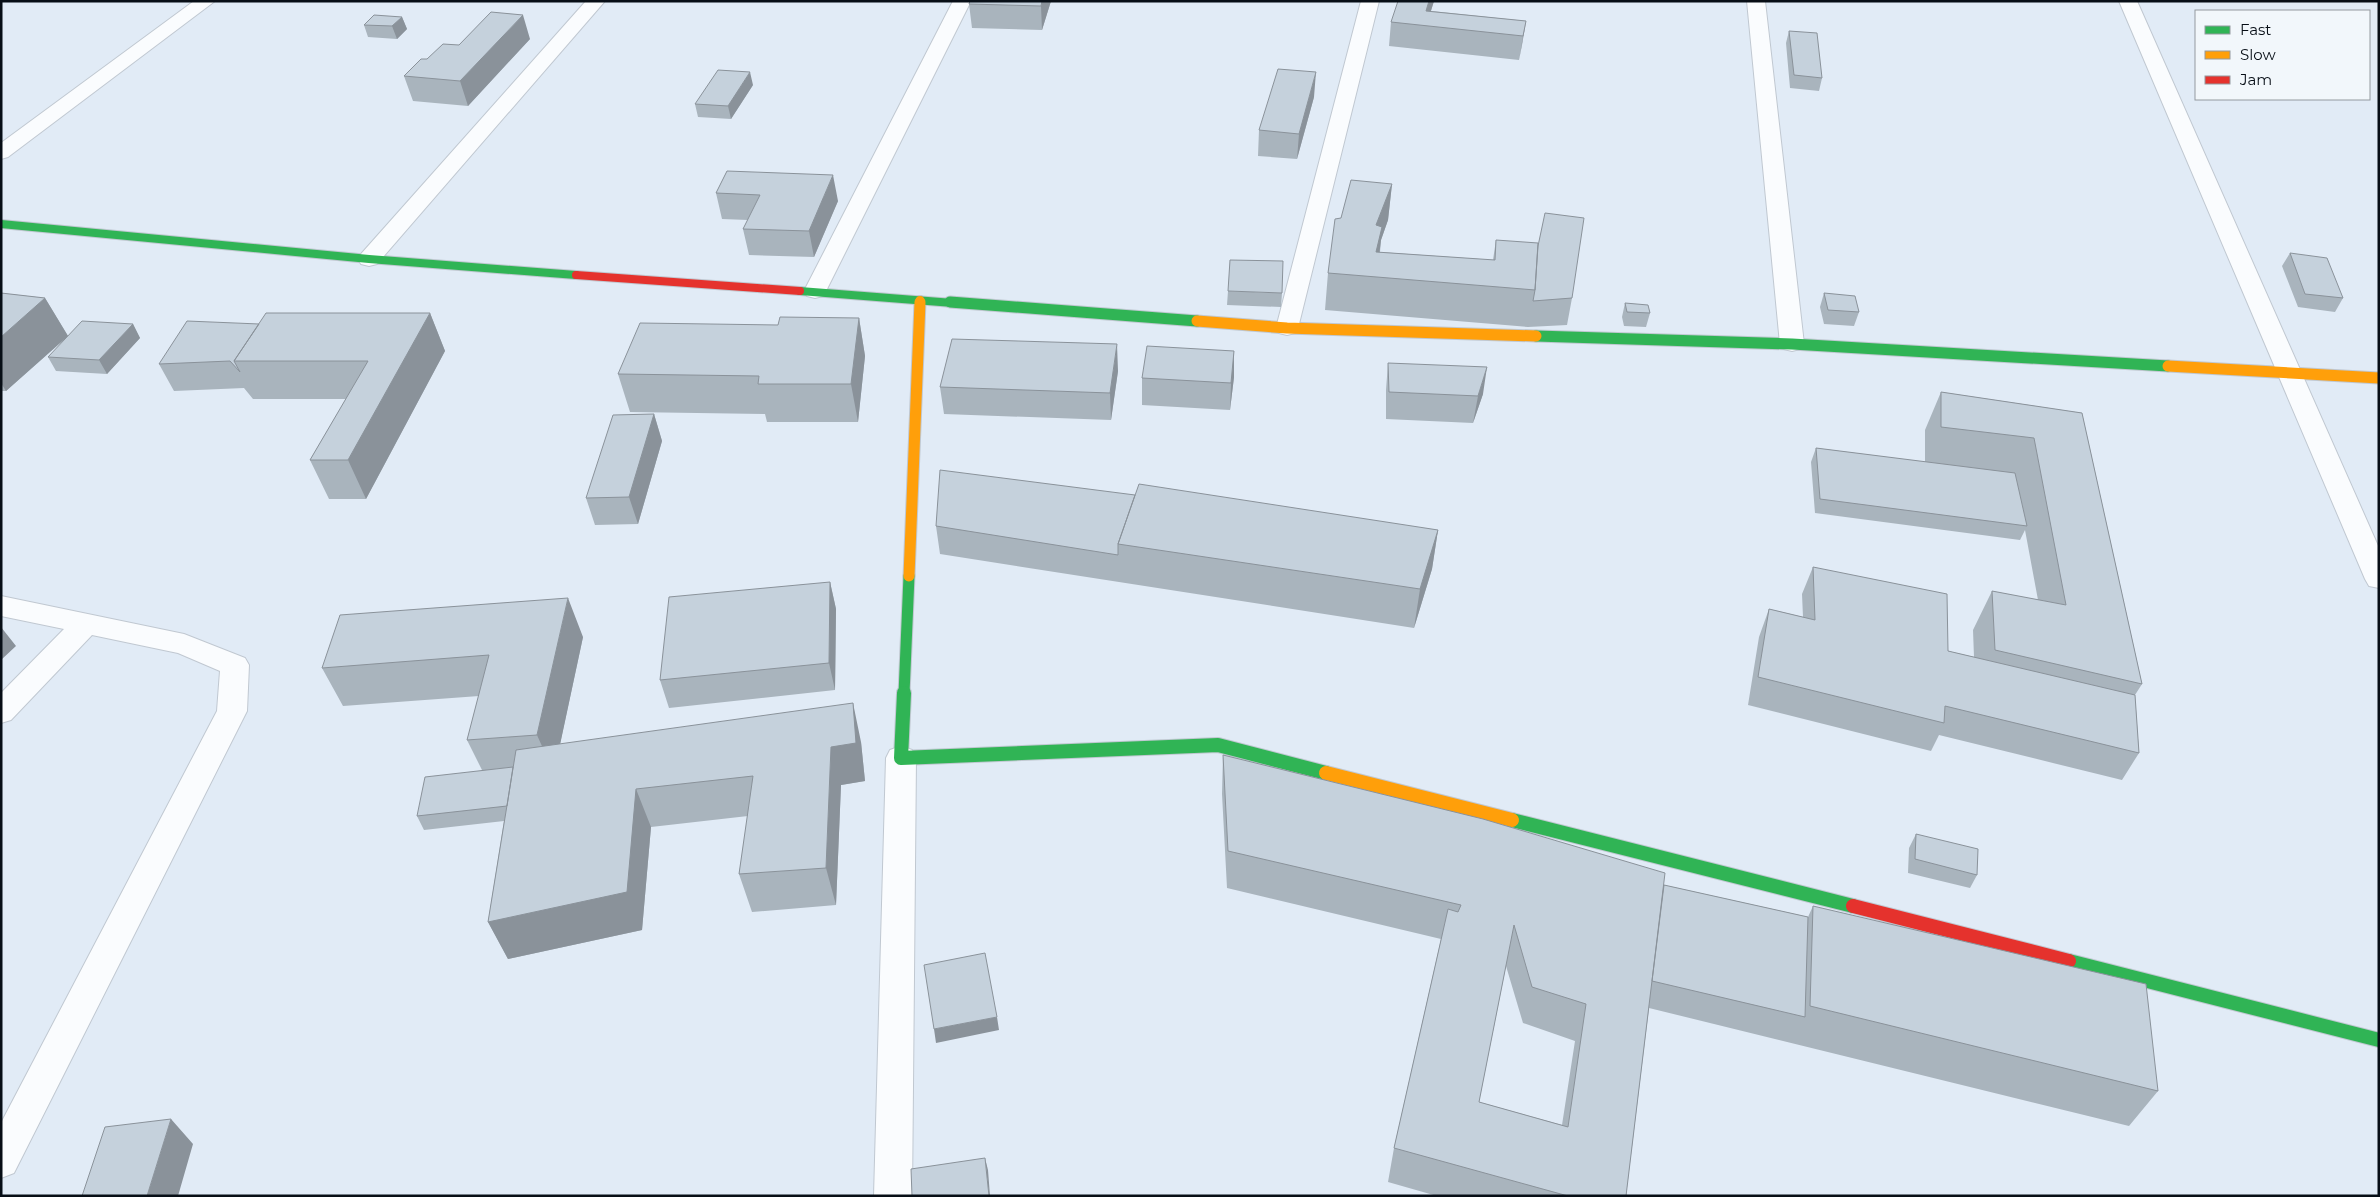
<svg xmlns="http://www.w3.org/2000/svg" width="2380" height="1197" font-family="Montserrat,sans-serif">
<rect width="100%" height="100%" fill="#e1ebf6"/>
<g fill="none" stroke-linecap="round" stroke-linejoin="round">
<defs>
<path id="street" d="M194,1H215L8,157L1,159V143Z
M586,1H605L377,264L369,266L361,264L358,259L361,254Z
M953,1H971L826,291L823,296L815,298L807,296L804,291Z
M1361,1H1379L1298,328L1295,333L1287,335L1279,333L1276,328Z
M1747,1H1765L1804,344L1800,349L1792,351L1784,349L1780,344Z
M2119,1H2137L2379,548V588L2369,586L2365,579Z
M1,596L184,634L245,658L249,665L247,711L14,1173L1,1178V1123L217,711L220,671L178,653L92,635L11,720L1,723V693L64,629L1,616Z
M901,746L912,750L916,758L912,1196H874L886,758L890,750Z"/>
<path id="fast-far2" d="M1,224L369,259L576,275
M800,291L966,304"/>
<path id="fast-far1" d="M950,302L1197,321
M1536,336L1792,344L2168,366
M904,694L909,576"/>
<path id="fast" d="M904,693L901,758L1218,745L1326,773
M1512,820L1853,906
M2069,961L2379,1040"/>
<path id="slow-far2" d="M920,304V300"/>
<path id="slow-far1" d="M1197,321L1287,328L1536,336
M2168,366L2379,378
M909,576L920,302"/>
<path id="slow" d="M1326,773L1512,820"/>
<path id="jam-far1" d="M576,275L800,291"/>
<path id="jam" d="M1853,906L2069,961"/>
</defs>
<use href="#street" stroke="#c0c8d1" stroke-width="2"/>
<use href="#fast-far2" stroke="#c0c8d1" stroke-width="10"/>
<use href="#fast-far1" stroke="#c0c8d1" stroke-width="13"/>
<use href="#fast" stroke="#c0c8d1" stroke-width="16"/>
<use href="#slow-far2" stroke="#c0c8d1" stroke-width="10"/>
<use href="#slow-far1" stroke="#c0c8d1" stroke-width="13"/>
<use href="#slow" stroke="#c0c8d1" stroke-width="16"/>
<use href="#jam-far1" stroke="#c0c8d1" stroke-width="10"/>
<use href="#jam" stroke="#c0c8d1" stroke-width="16"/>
<use href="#street" fill="#fafcfe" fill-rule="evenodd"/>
<use href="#fast-far2" stroke="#30b455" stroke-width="8"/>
<use href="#fast-far1" stroke="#30b455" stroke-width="11"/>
<use href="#fast" stroke="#30b455" stroke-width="14"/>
<use href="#slow-far2" stroke="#ff9f0a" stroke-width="8"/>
<use href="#slow-far1" stroke="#ff9f0a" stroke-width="11"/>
<use href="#slow" stroke="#ff9f0a" stroke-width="14"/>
<use href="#jam-far1" stroke="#e5322d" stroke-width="8"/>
<use href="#jam" stroke="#e5322d" stroke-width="14"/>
</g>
<path fill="#a9b4bd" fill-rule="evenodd" d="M970,1H1051L1042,30L972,28L969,4Z
M1434,1L1431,11L1526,21L1519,60L1389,46L1391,22Z
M402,17L407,29L397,39L368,37L364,25Z
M1789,31L1822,78L1819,91L1790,88L1786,43Z
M530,39L468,106L413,101L404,76L427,59L459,45Z
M753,85L731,119L698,117L695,104Z
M1314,97L1297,159L1258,156L1259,130Z
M727,171L838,201L814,257L749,255L743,229L748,220L722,219L716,193Z
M1392,184L1388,220L1381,240L1380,252L1493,260L1496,240L1572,298L1567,325L1528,327L1325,310L1328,273L1341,218Z
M2290,253L2343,298L2335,312L2298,307L2282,266Z
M1228,291L1282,293L1281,307L1227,305Z
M1,293L45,298L68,336L6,391H1Z
M1824,293L1859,312L1854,326L1824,324L1820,307Z
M1625,303L1650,313L1646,327L1624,326L1622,317Z
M430,313L445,351L366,499H329L310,460L346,399H253L244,388L174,391L159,364L259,324Z
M859,318L865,356L858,422H767L765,414L630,412L618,374L778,325Z
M133,324L140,338L107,374L56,371L48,357Z
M1234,351V377L1230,410L1142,405V378Z
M1388,363L1483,394L1473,423L1386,419V390Z
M1118,371L1111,420L944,414L940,387Z
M1941,392L2082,413L2142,684L2135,695L2139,753L2122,780L1939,735L1931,751L1748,705L1759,637L1769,609L1803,617L1802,594L1813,567L1948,651L1974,657L1973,630L1992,591L2038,600L2025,530L2020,540L1815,513L1811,462L1816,448L1925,462V430Z
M654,414L662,441L638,524L595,525L586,498Z
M1135,495L1438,530L1432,569L1414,628L1119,582L940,554L936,526Z
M830,582L836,609L835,690L669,708L660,680Z
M583,637L560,744L861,742L865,781L841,785L836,905L752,912L739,874L748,816L651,827L642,930L508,959L488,922L504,821L424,830L417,816L482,770L467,740L479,696L343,706L322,668Z
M1223,755L1664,885L1808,917L1813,906L2158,1091L2129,1126L1649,1008L1626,1196H1437L1388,1182L1394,1148L1441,939L1227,888L1222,794ZM1506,966L1523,1023L1575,1041L1562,1125L1479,1102Z
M1916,834L1977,875L1970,888L1908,873L1909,848Z"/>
<path fill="#8a929a" d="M1042,1H1051L1042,30L1041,6Z
M1429,1H1434L1426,26V11Z
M523,15L530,39L468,106L460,81Z
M402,17L407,29L397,39L392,26Z
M1526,21L1522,45L1519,60L1523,36Z
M750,72L753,85L731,119L728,106Z
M1316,72L1314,97L1297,159L1299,134Z
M833,175L838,201L814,257L809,231Z
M1392,184L1388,220L1381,240L1378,264L1375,277L1376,225Z
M45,298L68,336L6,391L1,383V337Z
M430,313L445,351L366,499L348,460Z
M859,318L865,356L858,422L851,384Z
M133,324L140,338L107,374L99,360Z
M1117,344L1118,371L1111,420L1110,393Z
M1234,351V377L1230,410L1231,383Z
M1487,367L1483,394L1473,423L1478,396Z
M654,414L662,441L638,524L629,497Z
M1438,530L1432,569L1414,628L1420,589Z
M830,582L836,609L835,690L829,663Z
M568,598L583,637L554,773L537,735Z
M1,627L16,646L1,660Z
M853,703L861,742L865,781L841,785L836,905L826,868L831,747Z
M636,789L651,827L642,930L508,959L488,922Z
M997,1017L999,1030L936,1043L934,1029Z
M171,1119L193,1144L178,1196H147Z
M985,1158L988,1170L990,1196H989Z"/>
<path fill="#c5d1dc" stroke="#8a929a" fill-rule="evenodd" d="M970,1H1042L1041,6L969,4Z
M1398,1H1429L1426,11L1526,21L1523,36L1391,22Z
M491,12L523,15L460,81L404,76L421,59H427L443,44L459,45Z
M374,15L402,17L392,26L364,25Z
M1789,31L1817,33L1822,78L1794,75Z
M1278,69L1316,72L1299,134L1259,130Z
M718,70L750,72L728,106L695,104Z
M727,171L833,175L809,231L743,229L760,195L716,193Z
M1351,180L1392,184L1376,225L1382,227L1376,252L1495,260L1496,240L1538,243L1535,290L1328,273L1335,219L1341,218Z
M1545,213L1584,218L1572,298L1533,301L1535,290L1538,246Z
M2290,253L2327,258L2343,298L2305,294Z
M1230,260L1283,261L1282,293L1228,291Z
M1,293L45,298L1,337Z
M1824,293L1855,296L1859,312L1828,310Z
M1625,303L1648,305L1650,313L1627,312Z
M266,313H430L348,460H310L368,361H234Z
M780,317L859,318L851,384H758L759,376L618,374L640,323L778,325Z
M82,321L133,324L99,360L48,357Z
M187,321L259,324L234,361L240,372L230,361L159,364Z
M952,339L1117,344L1110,393L940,387Z
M1147,346L1234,351L1231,383L1142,378Z
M1388,363L1487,367L1478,396L1389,392Z
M1941,392L2082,413L2142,684L1995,650L1992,591L2066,605L2034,438L1941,427Z
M654,414L629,497L586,498L613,415Z
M1816,448L2015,473L2027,526L1820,499Z
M940,470L1135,495L1118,544V555L936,526Z
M1139,484L1438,530L1420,589L1118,544Z
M1813,567L1947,594L1948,651L2135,695L2139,753L1945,706L1944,723L1758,677L1769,609L1815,620Z
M830,582L829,663L660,680L669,597Z
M568,598L537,735L467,740L489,655L322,668L340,615Z
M853,703L856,743L831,747L826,868L739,874L753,776L636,789L627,892L488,922L516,750Z
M1223,755L1483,819L1665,873L1626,1196H1568L1394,1148L1448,909L1458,912L1461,905L1228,851ZM1514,925L1532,987L1586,1004L1568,1127L1479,1102Z
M513,767L507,806L417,816L425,777Z
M1916,834L1978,849L1977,875L1915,859Z
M1664,885L1808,917L1805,1017L1652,981Z
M1813,906L2146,984L2158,1091L1810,1006Z
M985,953L997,1017L934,1029L924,965Z
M171,1119L147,1196H82L105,1127Z
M985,1158L989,1196H912L911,1169Z"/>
<rect width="2380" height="1197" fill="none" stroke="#070e16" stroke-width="5"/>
<rect x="2195" y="10" width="175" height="90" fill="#f2f7fb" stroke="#949a9f"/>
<rect x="2205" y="26" width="25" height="8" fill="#30b455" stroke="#949a9f"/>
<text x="2240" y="35" font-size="15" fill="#070e16">Fast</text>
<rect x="2205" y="51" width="25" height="8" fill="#ff9f0a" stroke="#949a9f"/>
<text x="2240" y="60" font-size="15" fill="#070e16">Slow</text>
<rect x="2205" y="76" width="25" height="8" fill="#e5322d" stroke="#949a9f"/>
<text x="2240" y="85" font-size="15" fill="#070e16">Jam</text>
</svg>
